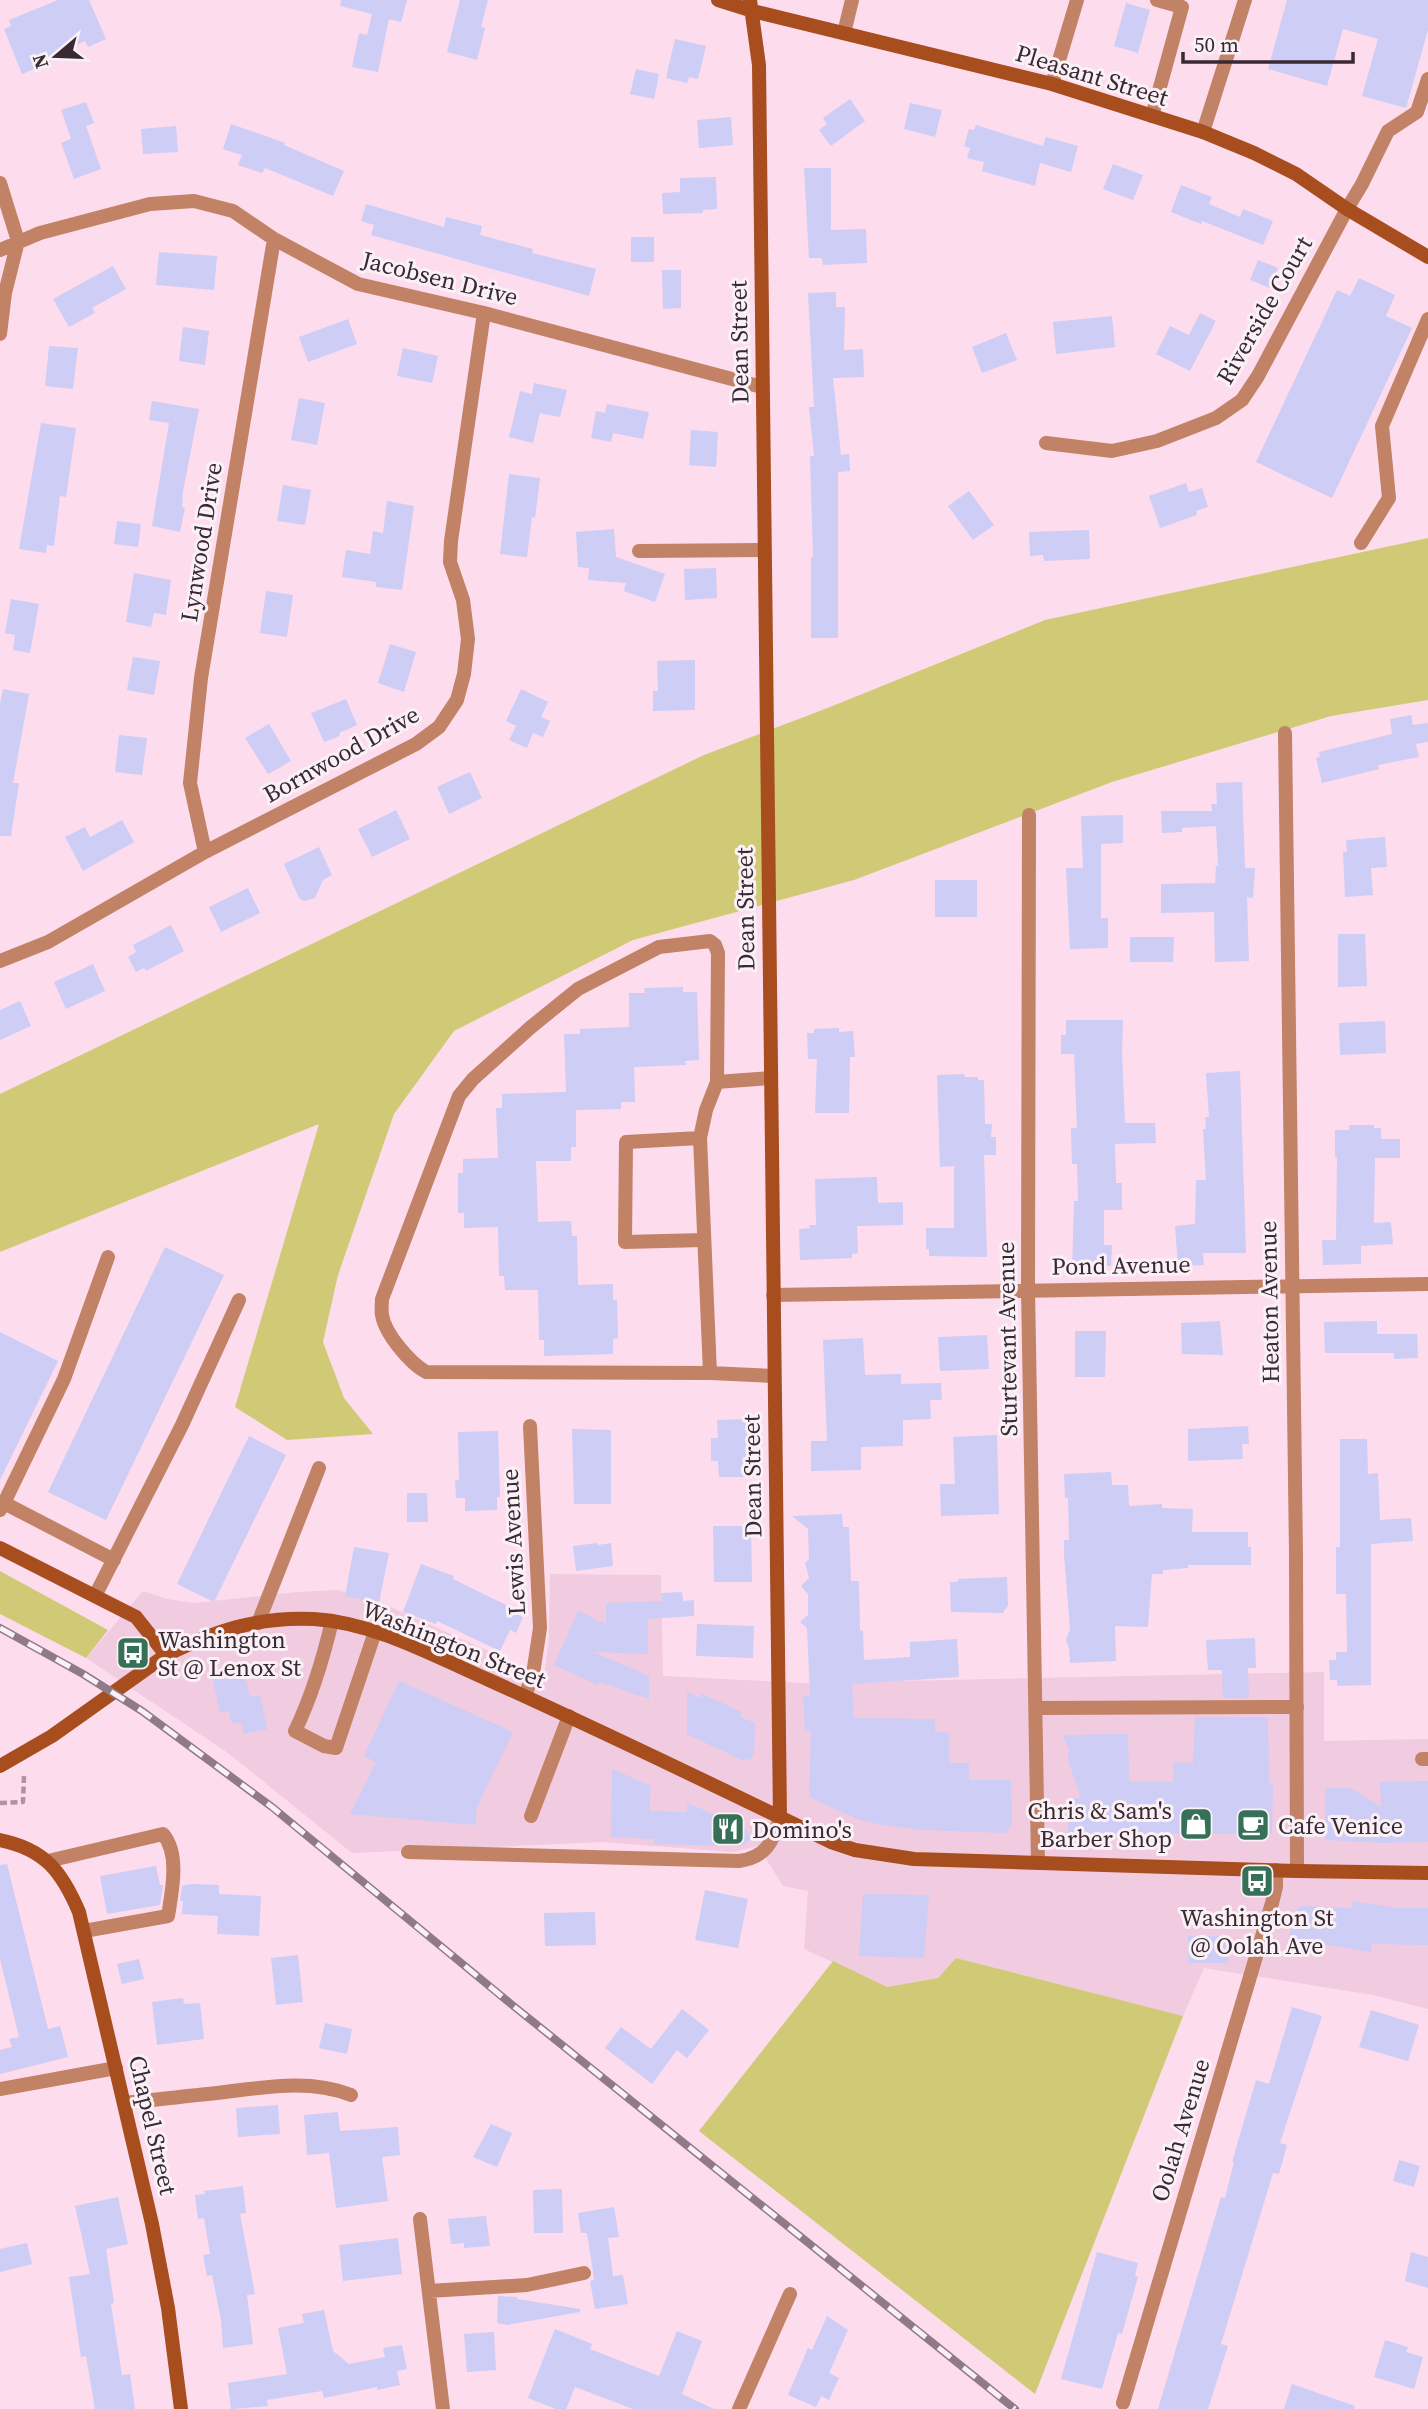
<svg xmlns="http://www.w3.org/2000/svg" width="1428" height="2409" font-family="'Source Serif 4',serif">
<rect width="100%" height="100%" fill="#fddcee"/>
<path fill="#f1cbe0" d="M550,1574L661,1575L663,1676L803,1683L1324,1672V1741L1428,1739V2009L1373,1995L1204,1968L1183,2016L956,1958L938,1978L887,1987L804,1949L808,1891L783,1886L758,1846L733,1852L602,1842L352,1853L228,1753L86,1658L143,1591L167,1599L193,1603L298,1592L338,1590L393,1608L544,1676L549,1638Z"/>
<path fill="#d0ca77" d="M1428,538V700L1331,716L1112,782L854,880L633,940L454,1031L394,1114L338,1275L323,1342L344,1398L373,1434L287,1440L235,1407L319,1124L0,1252V1094L704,755L830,707L1045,620Z
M0,1571L108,1630L86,1658L0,1614Z
M956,1958L1183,2016L1035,2394L699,2131L833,1961L887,1987L938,1978Z"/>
<path fill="#cdcdf5" d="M58,0H89L106,39L88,47L85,41L50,57L51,62L22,74L4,29L11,26L9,20Z
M341,0H407L401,22L389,19L378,72L352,67L359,33L367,35L372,14L340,6Z
M460,0H488L481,27L485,28L477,60L447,52Z
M1287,0H1428V30L1406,108L1362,96L1378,39L1343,29L1327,86L1268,69Z
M1126,3L1150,10L1138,53L1114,46Z
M675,39L706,46L698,79L689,77L687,83L666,78Z
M636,69L659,74L654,99L630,94Z
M850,99L865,121L831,146L819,130L827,124L823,118Z
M86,102L94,123L86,126L101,169L74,179L61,143L71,139L61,110Z
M910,103L942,110L935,137L904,129Z
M731,117L733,145L699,148L697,120Z
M231,124L285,143L284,145L344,171L333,196L265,168L262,173L238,165L242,155L223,149Z
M976,125L1043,146L1046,137L1078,146L1071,172L1040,163L1035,186L982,171L984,162L967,158L970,148L964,146L969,129L974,130Z
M176,126L178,152L143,154L141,129Z
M1113,164L1143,175L1133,200L1103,189Z
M804,168H831V230L866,229L867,263L823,265L822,258H809Z
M716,177L717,209L703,210V213L663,214L662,193L680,192V178Z
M1181,185L1212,197L1209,204L1240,217L1243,209L1273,221L1263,245L1202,221L1201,224L1171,212Z
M366,204L444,227L446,217L482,226L480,235L533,249L532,253L596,269L589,296L371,235L374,225L361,221Z
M631,237H654V262H631Z
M159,252L217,256L214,290L156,285Z
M1258,260L1278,268L1270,288L1250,280Z
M113,266L126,289L92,308L95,313L69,327L53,299Z
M662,270H681V308L663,309Z
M1359,278L1395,295L1386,316L1412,328L1332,498L1256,462L1337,290L1350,296Z
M836,292V307H845L844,350L863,349L864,377L833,378L841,455L849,454L850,471L838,472V638H811V557H813L810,456H814L809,407H814L808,293Z
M1200,313L1216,321L1190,371L1156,354L1170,326L1189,335Z
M1112,316L1115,347L1056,354L1053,322Z
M348,319L357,344L308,362L299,337Z
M183,327L209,331L205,365L179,361Z
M1006,333L1017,360L982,373L972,347Z
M49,346L78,348L73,389L45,386Z
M403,348L438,356L432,383L397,376Z
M534,383L567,390L560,417L540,413L533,443L509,437L520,391L532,394Z
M299,398L325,403L317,445L291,440Z
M152,401L199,409L183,491L182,507L185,508L180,532L152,526L169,423L149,420Z
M607,404L649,412L643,439L613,433L611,442L591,438L596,411L605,413Z
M41,423L76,428L66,497L60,496L54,546L47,545L46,553L19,549Z
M691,430L718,432L716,467L689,465Z
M509,474L540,478L535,518L532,517L527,557L500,554Z
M1186,483L1189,492L1202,488L1208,507L1196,511L1197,515L1160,528L1149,496Z
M283,485L311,490L305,525L277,521Z
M969,491L994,525L973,540L948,506Z
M387,501L414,506L402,590L376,587V582L342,577L346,550L370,554L373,531L383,533Z
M117,521L141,524L138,547L114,544Z
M614,529L616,557L665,574L655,602L624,591L626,583L588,580L589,568L578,567L576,532Z
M1089,530L1090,559L1044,561L1043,555L1030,556L1029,532Z
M716,568L717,598L685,600L684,569Z
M134,573L171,580L166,615L154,613L151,627L126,622Z
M266,591L293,595L287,637L260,633Z
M11,599L39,604L30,653L13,650L15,635L5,633Z
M390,644L416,652L404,692L378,683Z
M133,657L160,661L154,695L127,690Z
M695,660V710L653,711V691H658L657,661Z
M3,689L29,694L13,783H19L11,836H0V704Z
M521,689L548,702L541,717L550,721L543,737L533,733L527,748L509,740L516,726L506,721Z
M346,699L357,725L339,733L340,736L324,742L311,713Z
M1411,715L1413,725L1428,723V742L1416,744L1419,757L1378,765L1379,769L1322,783L1316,758L1320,757L1319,752L1392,734L1390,719Z
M269,724L291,761L268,774L245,738Z
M119,735L147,738L142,775L115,772Z
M470,772L482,798L449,814L437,787Z
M1242,782L1245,868H1255L1253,898L1247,897L1249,961L1215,962L1214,912L1161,913V884L1215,883L1216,866H1218L1216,826L1182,828V832L1162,833L1161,811H1212L1211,804H1217L1216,783Z
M396,810L410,839L372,857L358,829Z
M1123,815V843L1101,844V918H1108V948L1070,949L1066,868H1083L1081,816Z
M122,820L134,842L83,871L65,837L85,827L90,837Z
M1385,837L1387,867L1371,868L1373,895L1345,897L1343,852H1347L1346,840Z
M319,847L332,875L323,880L315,898L304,901L299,898L284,864Z
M935,880H977V917H935Z
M248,888L260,913L221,932L209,907Z
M171,925L184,951L146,971L144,968L136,972L128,957L136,952L133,945Z
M1338,934H1365L1367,986L1338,987Z
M1130,937H1174L1173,962H1130Z
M93,964L105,991L66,1009L54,982Z
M683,987V992H697L699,1060L685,1061L686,1065L634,1067L635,1102H621V1109L576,1110V1147H571V1161H536L538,1222L571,1221L572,1236H577L578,1285L613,1284V1300H617L618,1338L613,1339V1354L544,1356V1340H539L538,1290H505L504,1276H499L498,1227L464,1228V1213H458V1173H463V1159L498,1158L496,1108H502V1094L566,1092L564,1034H580V1029L629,1027V993H645L644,988Z
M20,1001L31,1026L0,1040V1010Z
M1066,1020H1123L1122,1053L1125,1123H1155L1156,1143L1115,1144L1116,1183H1122V1210H1104V1245H1112L1111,1266H1105L1104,1270L1072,1269L1074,1201H1078L1077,1164H1072L1071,1128H1077L1074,1054H1061V1035H1066Z
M1385,1021L1386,1053L1340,1055L1339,1023Z
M839,1028V1032L853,1031L855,1057H850L849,1113H815L817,1059H808L807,1033H814V1029Z
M1240,1071L1246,1253H1203L1204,1265L1178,1266L1175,1226L1195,1224L1196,1180H1206L1203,1129H1206L1205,1117H1209L1206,1073Z
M964,1074L965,1077H978V1080H984L985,1124H992L991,1137H996V1155H984L987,1257L929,1256V1249H926V1228H954V1166L940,1167L937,1075Z
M1349,1125H1374V1128H1381V1139H1400V1158H1375L1374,1223L1391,1222L1393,1244L1361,1246V1264L1323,1265L1322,1240H1336L1337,1157H1335V1130H1349Z
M877,1177L878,1203L903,1202V1225L857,1226L858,1253L852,1254V1258L800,1260L799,1229L810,1228L809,1225H816L815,1179Z
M165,1247L224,1275L106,1520L48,1492Z
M1220,1321L1223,1355L1182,1354L1181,1323Z
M1377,1321V1334H1417L1418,1358L1394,1359V1353H1325L1324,1322Z
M1075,1331H1106L1105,1377H1075Z
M0,1332L58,1361L0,1480Z
M987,1335L989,1369L940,1371L938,1337Z
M863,1338L865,1375L901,1374V1384L941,1383L942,1400H930L931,1419L903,1420V1446L861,1447V1470L811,1471V1441H827L823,1340Z
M749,1419V1440H753L754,1459H750L751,1477H719L718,1461H711V1438H718L717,1420Z
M1248,1426L1249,1444H1242L1243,1459L1188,1461V1429Z
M572,1429L611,1430V1504H574Z
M498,1431L500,1497H497V1510L465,1511V1498H456L455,1480H459L458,1432Z
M997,1435L999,1514L941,1516L940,1484H955L953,1437Z
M249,1436L286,1455L214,1602L177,1584Z
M1340,1439H1367L1368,1474L1378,1473L1380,1520L1411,1518L1413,1541L1371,1544V1685L1337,1686V1680H1330L1329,1660H1336V1652H1347L1346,1594H1336V1547H1340Z
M1111,1472L1112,1485H1128L1129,1506L1162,1504V1508L1193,1509L1192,1532H1248V1547H1251V1565H1188V1568L1163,1570V1574H1152L1148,1627L1115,1626L1116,1661L1070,1663L1069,1648L1066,1640L1070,1629L1064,1555V1540H1069L1068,1498H1065L1064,1474Z
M407,1493H427L428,1522H407Z
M842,1514L843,1527H849L851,1581H859L860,1631L863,1630L864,1660L910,1657V1642L957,1639L959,1677L852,1684L854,1718L935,1719V1731L949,1733V1763H969V1780H1011L1012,1824L1005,1833L923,1830L882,1825L857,1819L809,1797L811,1731H805L803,1696H810L807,1628L800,1622L808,1615V1594L801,1586L809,1578L805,1563L809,1559L808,1529L792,1516Z
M713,1526H751L752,1582H714Z
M597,1543L598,1545L611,1543L613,1566L576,1571L573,1546Z
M354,1547L389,1553L379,1603L345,1596Z
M421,1564L454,1576L453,1579L512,1608L510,1611L523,1617L516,1633L510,1630L500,1651L437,1621L436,1624L403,1612Z
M1007,1577L1008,1605L1003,1613L951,1612L950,1582H958V1579Z
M682,1592L683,1601L694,1600V1616L648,1619V1654L593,1652L649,1676V1699L600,1682L598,1685L554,1665L578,1611L606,1624V1603L662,1601L661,1593Z
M697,1624L754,1626L753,1658L696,1656Z
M1255,1638L1256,1668H1248L1249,1698H1223L1222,1670H1208L1206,1640Z
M244,1673L250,1697L260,1695L267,1729L244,1734L241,1722L232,1724L229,1711L220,1713L213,1680Z
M399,1681L513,1732L477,1807L475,1825L350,1814L376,1762L364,1756Z
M687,1692L700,1698L702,1694L742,1712L740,1717L755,1723L754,1752L751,1759L742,1760L687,1734Z
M1195,1717H1268L1269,1783H1273L1272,1834L1068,1833L1069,1798H1081L1068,1760L1069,1749L1062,1735L1128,1734L1129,1781L1173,1782L1174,1762L1193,1763Z
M612,1769L651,1786L649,1811L687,1812V1803L741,1825L753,1838L741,1846L654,1844V1839L611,1837Z
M1428,1781V1842L1382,1843L1325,1840V1788H1351L1381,1807L1380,1782Z
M7,1864L48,2029L60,2026L68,2057L0,2074V2050L12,2047L9,2039L19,2037L0,1959V1865Z
M156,1866L160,1885H163L160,1905L107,1914L100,1876Z
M191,1884L219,1885V1894L261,1896L259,1936L217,1934L218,1916L182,1914L183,1901H180L182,1886Z
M705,1890L748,1899L738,1948L695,1940Z
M863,1894L929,1895L924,1958L859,1956Z
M1353,1901L1395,1908H1428V1945L1372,1944L1371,1952L1328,1945L1286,1944L1299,1906L1352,1908Z
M595,1912L596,1945L545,1946L544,1913Z
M1188,1936H1228V1963H1188Z
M298,1955L303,2002L276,2005L271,1958Z
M139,1959L144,1979L122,1984L117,1964Z
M183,1998L184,2004L200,2003L204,2039L157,2045L152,2002Z
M1292,2007L1322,2016L1280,2143L1287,2145L1279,2174L1273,2173L1221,2344L1228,2346L1208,2409H1158L1221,2197L1225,2198L1234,2162H1232L1256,2080L1269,2084Z
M682,2009L709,2030L687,2058L677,2050L652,2084L605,2048L621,2027L651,2049Z
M1371,2010L1419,2025L1408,2061L1359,2047Z
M325,2023L352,2029L347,2054L319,2048Z
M278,2105L280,2134L238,2137L236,2108Z
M338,2112L340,2131L398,2127L400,2155L382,2157L388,2201L336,2208L329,2153L307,2155L304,2115Z
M491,2124L512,2133L497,2167L473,2157Z
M1399,2160L1420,2166L1414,2187L1393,2181Z
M243,2186L246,2213L240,2214L255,2294L247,2295L253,2344L223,2348L221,2320L212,2275L207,2276L203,2255L210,2254L204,2218L198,2219L195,2195L205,2194L204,2191Z
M562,2189L563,2233H534L533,2190Z
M118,2197L128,2244L106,2249L114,2303L111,2304L122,2375L130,2374L135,2409H95L86,2356L81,2357L69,2277L90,2274L75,2206Z
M614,2207L619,2237L608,2238L613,2276L623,2275L628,2304L595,2309L590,2281L594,2280L593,2272L587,2233H581L578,2213Z
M486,2216L490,2246L464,2248V2243L451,2244L448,2219Z
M398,2238L402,2274L343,2281L339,2245Z
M27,2243L32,2264L0,2272V2249Z
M1097,2252L1138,2263L1135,2276L1138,2277L1122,2334L1118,2333L1102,2389L1061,2379Z
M1411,2252L1428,2257V2288L1405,2281Z
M498,2296L517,2297V2299L580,2309V2312L507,2325L497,2323Z
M324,2310L333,2351L349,2364L385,2357L383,2348L402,2345L407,2369L397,2371L400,2385L377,2390V2387L324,2398L322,2391L267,2400L268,2406L231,2409L228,2383L287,2374L278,2328L304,2323L302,2314Z
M827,2316L848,2330L829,2373L839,2378L829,2400L821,2396L816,2407L788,2395L808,2348L812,2350Z
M555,2329L592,2344L590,2349L659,2376L677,2331L702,2341L682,2394L714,2409H633L575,2387L566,2409H556L528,2398Z
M494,2332L496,2370L467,2372L464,2334Z
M1385,2340L1408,2347L1406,2352L1423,2357L1414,2389L1374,2377Z
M1292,2384L1355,2406L1354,2409H1284Z"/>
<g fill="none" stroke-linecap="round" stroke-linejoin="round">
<path stroke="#ae94a3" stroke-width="4.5" stroke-dasharray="7 3.5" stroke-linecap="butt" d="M0,1803L23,1802L24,1776"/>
<path stroke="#c18265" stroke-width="14" d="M844,33L852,0
M1052,84L1077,0
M1152,116L1182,7L1157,0
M1203,132L1245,0
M1347,209L1362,184L1388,131L1417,112L1428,79
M1361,543L1389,498L1382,426L1428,319
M639,551L764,550
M717,1082L706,1110L700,1138L710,1373L426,1372C410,1363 385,1334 382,1315C381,1310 382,1304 382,1299L459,1096L473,1079L531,1027L578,989L659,947L710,941L715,945L718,953L717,1082L770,1078
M700,1138L626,1142L625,1242L704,1240
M710,1373L774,1376
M4,1503L64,1379L108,1257
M0,1510L4,1503L114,1560
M95,1596L182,1425L239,1300
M332,1621C323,1659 312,1696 295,1731L324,1746L336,1748L375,1632
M258,1623L319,1468
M1036,1708L1297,1707
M1422,1759H1428
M531,1816L569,1716
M48,1861L163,1834C180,1854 172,1891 168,1916L84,1931
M0,2089L116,2068
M125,2103C155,2100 186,2096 217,2093C261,2088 308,2078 351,2095
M739,2409L790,2294"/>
<path stroke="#c18265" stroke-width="14" d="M0,183L18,241L5,293L0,334
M0,250L40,233L150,204L194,201L233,211L274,239L358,284L484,313L762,387
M1046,443L1112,451L1157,441L1216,418L1242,400L1258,376L1347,209
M1285,733L1296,1554L1297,1871
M1029,815L1028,1289L1038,1863
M205,852L190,783L201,678L274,239
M0,961L48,942L205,852L416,744L439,727L457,700L464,674L468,639L463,600L450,562L451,541L484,313
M773,1295L1428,1284
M525,1696L533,1674L540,1628L530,1426
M408,1852L739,1861C767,1857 772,1842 780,1818
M420,2219L443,2409
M429,2291L527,2285L584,2273
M1123,2403L1272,1903L1276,1887V1870"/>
<path stroke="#a84d1e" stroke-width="14" d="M718,0L753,11L1052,84L1203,132L1254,153L1296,174L1347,209L1428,257
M750,0L759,65L780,1818
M0,1548L136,1617L166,1655
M0,1766L52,1736L166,1655C215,1631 259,1616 314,1619C376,1623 434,1656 489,1680C604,1732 718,1787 831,1842L855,1850L914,1859L1297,1871L1428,1873
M0,1840C45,1849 62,1872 79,1912L152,2224L168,2308L181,2409"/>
<defs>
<path id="rail" d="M0,1628L83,1674L142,1711L272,1807L511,2004L1015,2409"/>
</defs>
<use href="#rail" stroke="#917a87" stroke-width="8"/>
<use href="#rail" stroke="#faf1f6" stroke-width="5" stroke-dasharray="16" stroke-linecap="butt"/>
</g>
<defs>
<symbol id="bus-square" viewBox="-11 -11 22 22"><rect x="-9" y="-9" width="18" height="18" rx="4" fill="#377059" stroke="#faf1f6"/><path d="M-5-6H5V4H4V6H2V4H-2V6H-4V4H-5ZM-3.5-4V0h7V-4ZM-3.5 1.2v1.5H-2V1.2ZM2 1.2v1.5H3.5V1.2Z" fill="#fff"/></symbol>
<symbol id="shop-square" viewBox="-11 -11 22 22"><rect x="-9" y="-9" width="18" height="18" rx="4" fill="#377059" stroke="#faf1f6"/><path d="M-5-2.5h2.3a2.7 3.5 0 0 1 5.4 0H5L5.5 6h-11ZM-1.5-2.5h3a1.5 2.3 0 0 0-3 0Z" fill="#fff"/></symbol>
<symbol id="cafe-square" viewBox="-11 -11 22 22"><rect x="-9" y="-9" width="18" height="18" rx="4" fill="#377059" stroke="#faf1f6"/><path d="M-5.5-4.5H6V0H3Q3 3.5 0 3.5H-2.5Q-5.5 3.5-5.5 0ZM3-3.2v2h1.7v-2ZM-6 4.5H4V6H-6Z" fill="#fff"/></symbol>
<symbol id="restaurant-square" viewBox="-11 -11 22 22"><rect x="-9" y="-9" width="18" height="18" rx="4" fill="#377059" stroke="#faf1f6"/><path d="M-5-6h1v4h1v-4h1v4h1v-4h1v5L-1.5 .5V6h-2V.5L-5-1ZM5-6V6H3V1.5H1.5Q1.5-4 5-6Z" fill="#fff"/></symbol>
</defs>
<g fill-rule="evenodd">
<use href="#bus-square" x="114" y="1634" width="38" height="38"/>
<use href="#shop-square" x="1177" y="1805" width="38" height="38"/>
<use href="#cafe-square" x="1234" y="1806" width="38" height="38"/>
<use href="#restaurant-square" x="709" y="1810" width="38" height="38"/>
<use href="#bus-square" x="1238" y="1862" width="38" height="38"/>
</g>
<g text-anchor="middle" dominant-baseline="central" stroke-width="6" stroke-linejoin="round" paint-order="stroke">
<g font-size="24" fill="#392932" stroke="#faf1f6">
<text transform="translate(1092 75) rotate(17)">Pleasant Street</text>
<text transform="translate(440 278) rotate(14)">Jacobsen Drive</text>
<text transform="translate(1264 310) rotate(-60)">Riverside Court</text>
<text transform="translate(739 342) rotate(-91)">Dean Street</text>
<text transform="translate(201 542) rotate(-81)">Lynwood Drive</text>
<text transform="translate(341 754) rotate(-29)">Bornwood Drive</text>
<text transform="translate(745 909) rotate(-91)">Dean Street</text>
<text transform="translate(1121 1265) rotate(-1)">Pond Avenue</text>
<text transform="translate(1269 1302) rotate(-91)">Heaton Avenue</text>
<text transform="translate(1007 1339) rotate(-91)">Sturtevant Avenue</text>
<text transform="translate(752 1476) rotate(-91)">Dean Street</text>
<text transform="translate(513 1542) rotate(-93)">Lewis Avenue</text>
<text transform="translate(454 1644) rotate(22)">Washington Street</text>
<text transform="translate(153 2125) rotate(77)">Chapel Street</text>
<text transform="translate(1180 2130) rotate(-73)">Oolah Avenue</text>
</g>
<g font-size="24" fill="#392932" stroke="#faf1f6" text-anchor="start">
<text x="158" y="1639">Washington<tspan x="158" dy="28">St @ Lenox St</tspan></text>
<text x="1172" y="1810" text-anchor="end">Chris &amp; Sam's<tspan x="1172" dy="28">Barber Shop</tspan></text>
<text x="1278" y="1825">Cafe Venice</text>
<text x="752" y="1829">Domino's</text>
<text x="1257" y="1917" text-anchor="middle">Washington St<tspan x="1257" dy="28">@ Oolah Ave</tspan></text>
</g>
</g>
<g transform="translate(56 56) rotate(251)" stroke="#faf1f6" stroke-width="5" paint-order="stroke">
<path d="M0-5L12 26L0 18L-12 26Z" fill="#392932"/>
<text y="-10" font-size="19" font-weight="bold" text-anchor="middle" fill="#392932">N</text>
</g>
<path d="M1183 52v10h170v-10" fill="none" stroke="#392932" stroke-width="3.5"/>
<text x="1194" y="52" font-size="21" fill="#392932" stroke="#faf1f6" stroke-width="5" paint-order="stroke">50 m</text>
</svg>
